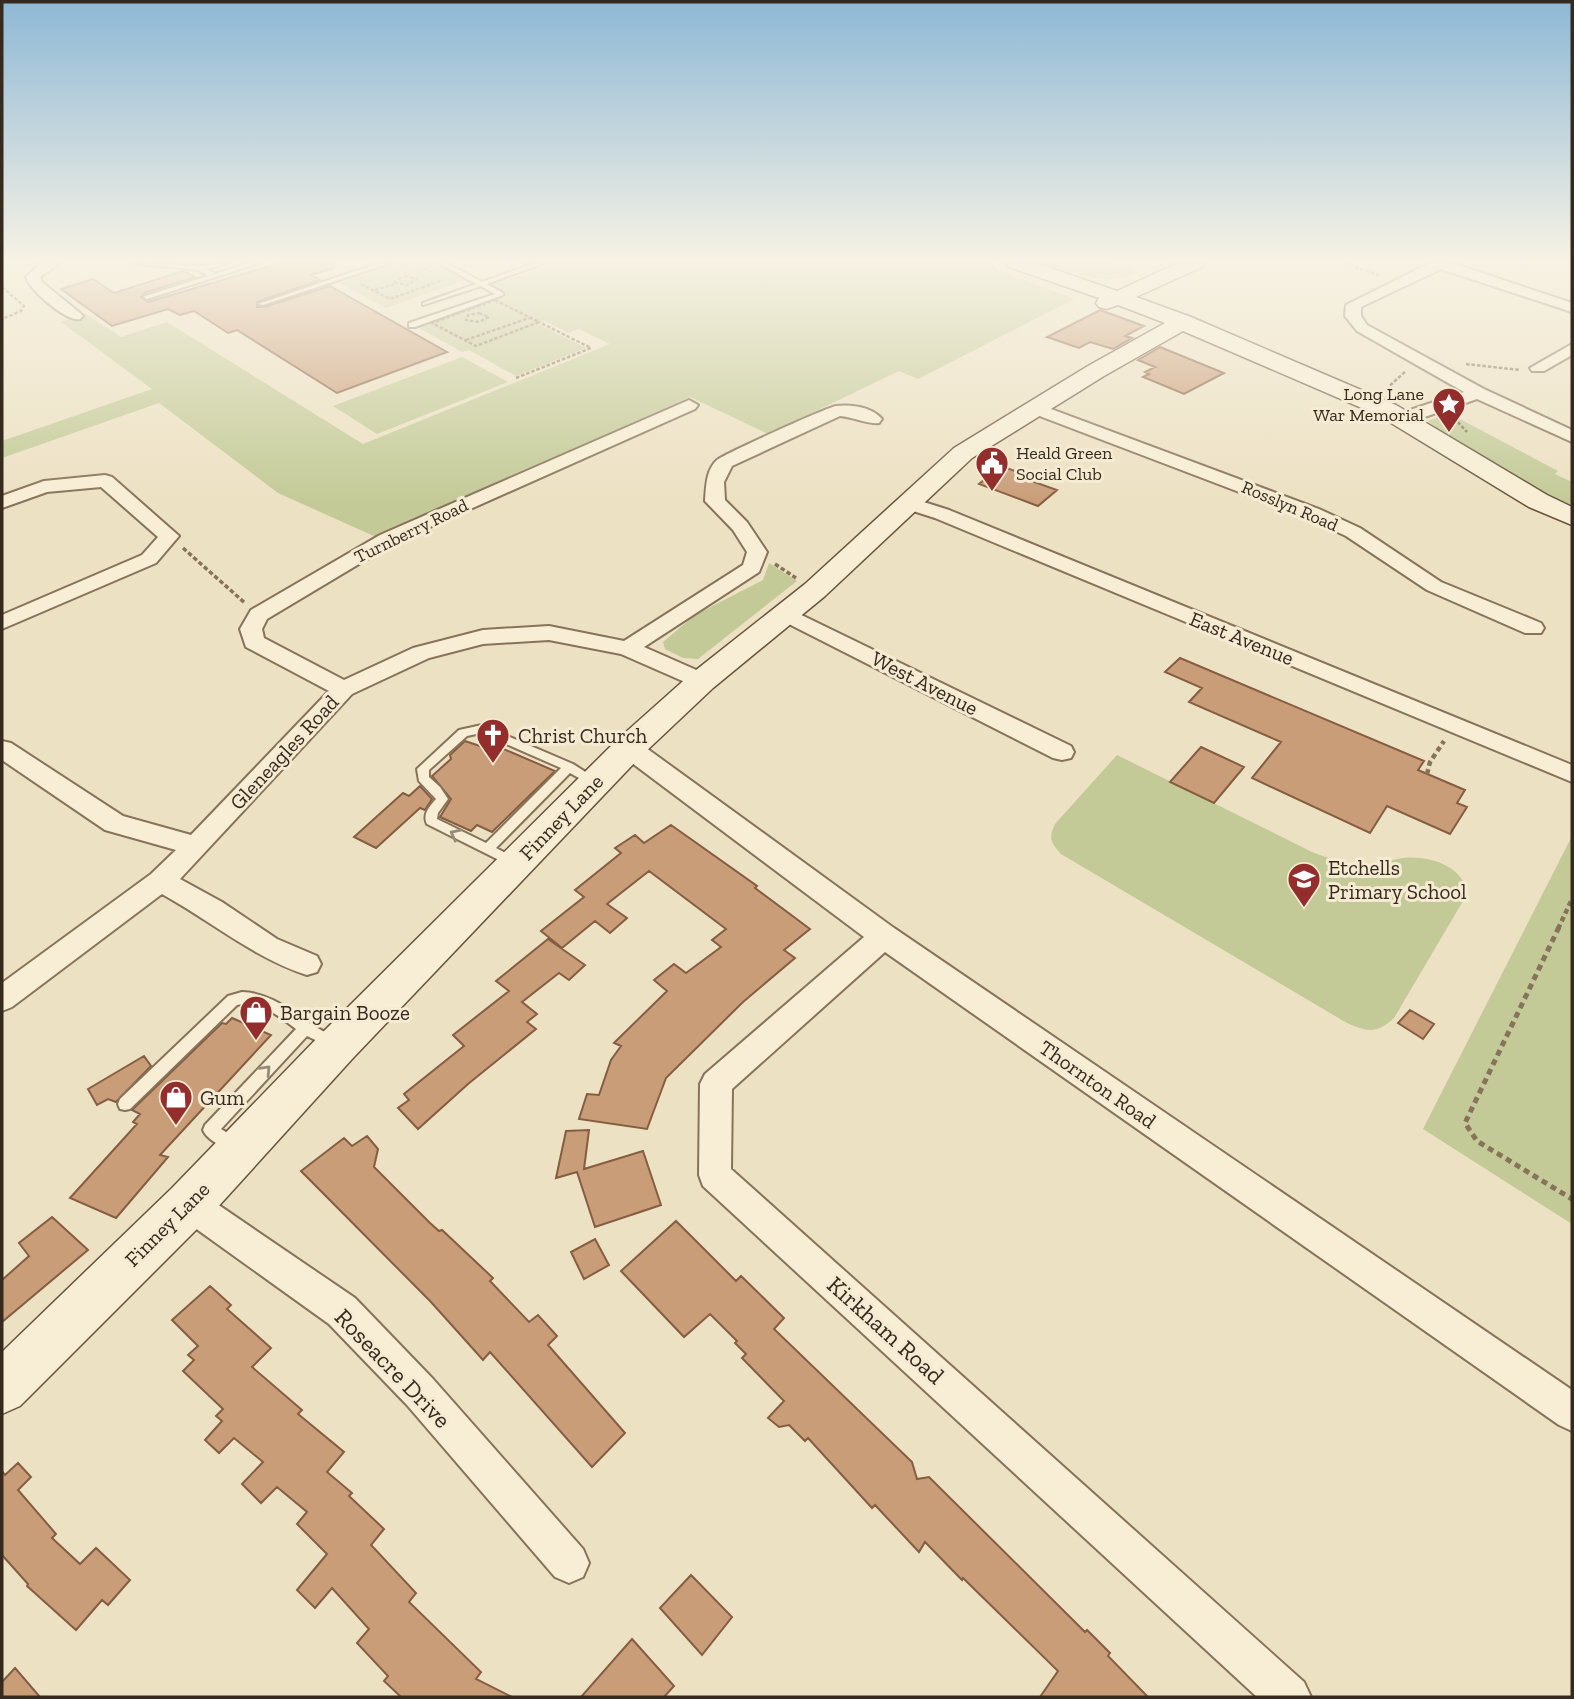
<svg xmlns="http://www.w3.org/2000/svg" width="1574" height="1699" font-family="'Zilla Slab',serif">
<rect width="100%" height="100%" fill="#ede1c3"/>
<path fill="#c3ca97" d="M398,263H430L466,280L386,308L339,283Z
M556,263H980L1074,299L918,379L899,371L768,434L690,397L376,537L278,493L159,403L2,458V441L152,389L61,322L86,314L121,337L167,322L363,444L610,344L579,329L568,333L545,321L538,324L586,348L516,376L469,350L462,352L415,326L497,297L502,294L489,286Z
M1042,263H1113L1138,273C1103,286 1076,274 1042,263Z
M462,357L508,382L377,434L333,406Z
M1460,410V419L1558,471L1555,474L1572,482V509C1524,486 1468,455 1428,421Z
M769,563L797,581L698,659L683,658L665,649L663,642L695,615L763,580Z
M1117,755L1312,852L1366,872C1377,873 1380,865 1390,861C1415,851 1468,862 1466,896L1394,1018C1377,1034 1367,1032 1347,1023L1061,854C1051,843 1048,838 1055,824Z
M1572,836V1224L1423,1129Z"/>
<path fill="#ca9d79" stroke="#855d41" stroke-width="2" d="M280,263H334V268L311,275L320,280L257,302V307H264L330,286L447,352L337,393L237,330L228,333L194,311L180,315L168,309L112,326L61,289L93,279L114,293L183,271L195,277L144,293L141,297L148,302Z
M1100,310L1144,326L1125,336L1132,338L1113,349L1090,342L1079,348L1047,337Z
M1160,347L1224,373L1184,394L1143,377L1149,374L1145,372L1155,367L1138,360Z
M1001,466L1029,476L1026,479L1057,490L1038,506L979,484Z
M1180,658L1424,761L1418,770L1465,790L1457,803L1467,807L1450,834L1387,806L1370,833L1252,778L1281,742L1189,702L1202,688L1165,672Z
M465,741L480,746L485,741L555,771L492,832L477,825L471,831L440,817L451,799L432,776L451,759L450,755Z
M1201,747L1244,767L1214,803L1170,782Z
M420,786L432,799L425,810L420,808L376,848L354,837L403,793L409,796Z
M671,825L757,886L755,888L810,929L784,950L795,958L743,1002L666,1078L647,1129L579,1119L587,1094L599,1095L611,1060L621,1046L614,1043L667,991L654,980L674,964L686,973L721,947L712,940L726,929L649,871L607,904L627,918L610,933L595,921L562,948L541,931L584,897L575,890L621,853L615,848L635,835L644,843Z
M548,939L585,965L569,980L559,973L522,1002L537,1014L527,1022L536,1029L468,1084L418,1129L398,1108L409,1100L404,1094L464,1046L453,1035L509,991L496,981Z
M1410,1010L1434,1024L1423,1039L1398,1023Z
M232,1018L271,1035L160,1155L168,1157L116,1218L70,1198L137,1124L133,1122L140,1114L132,1110L222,1023L226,1024Z
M144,1056L151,1066L116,1102L108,1099L97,1105L88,1089Z
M589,1130L584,1169L643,1151L661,1205L595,1227L577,1172L556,1178L566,1131Z
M367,1136L378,1149L374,1167L430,1223L439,1231L442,1230L493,1278L490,1281L529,1322L538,1315L557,1336L548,1345L625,1433L592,1467L490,1352L483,1360L431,1302L301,1171L344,1138L352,1146Z
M52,1217L88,1250L2,1322V1280L29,1256L19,1243Z
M676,1221L736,1281L741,1276L784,1318L774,1329L912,1462L917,1479L929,1477L1085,1632L1087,1630L1110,1653L1108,1656L1148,1697H1040L1058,1671L963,1578L962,1580L925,1542L919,1552L875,1505L872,1508L808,1438L805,1441L789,1425L779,1427L768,1418L784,1401L742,1358L746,1354L735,1343L737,1341L710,1314L684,1337L621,1271Z
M595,1239L609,1265L584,1279L571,1252Z
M210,1286L231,1305L227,1309L271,1348L252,1367L302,1410L298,1414L344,1452L327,1472L352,1493L349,1496L384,1529L371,1545L416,1593L409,1602L481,1672L476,1679L512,1697H401L384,1681L388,1676L357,1643L369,1629L332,1588L315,1608L297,1590L327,1554L297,1524L307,1512L277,1487L261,1503L242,1484L263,1462L234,1438L219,1453L205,1440L222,1421L216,1416L223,1409L183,1371L194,1360L188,1355L198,1346L172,1320Z
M18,1463L31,1477L18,1490L56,1534L52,1538L80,1564L96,1548L130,1580L108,1605L102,1600L76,1630L27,1586L28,1584L2,1555V1471L5,1475Z
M691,1575L732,1617L702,1655L660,1608Z
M632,1639L674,1686L664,1697H581Z
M15,1668L40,1697H2V1682Z"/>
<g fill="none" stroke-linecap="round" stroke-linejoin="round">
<defs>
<path id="lane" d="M134,263L200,266L228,263L206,269L215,274L249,263H260L147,299L144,297L145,296L208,276L198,270Z
M379,263H390L263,305L258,304Z
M438,263H447L482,282L534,263H544L487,284L503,293V295L415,327H409V323L495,294L481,286L423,305V303L476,284Z
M482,725L573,764L601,782L599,785H591L570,773L496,848L517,859L519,862L513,867L427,824C422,814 430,806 436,799L419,781L417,769L459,730ZM481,733L561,768L486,843L437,819L438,813L448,799L440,787L429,777V770L467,736Z
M242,992C269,993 287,1008 309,1023C318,1029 329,1034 339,1039L341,1043L339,1047L334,1049L307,1036L221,1129L239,1140L242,1145L239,1150L234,1152C224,1148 207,1140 203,1130L205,1125L296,1029C279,1016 259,1000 237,1005L130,1109L125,1110L120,1109L118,1104L120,1099L228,996Z"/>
<path id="street" d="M41,263H60L40,277L42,282L80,313L83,316L80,319C67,322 30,291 26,277Z
M1430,263H1452L1572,303V312L1441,269L1361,307V316L1367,325L1484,389L1572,430V442L1477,399L1407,423H1395L1392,419L1395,415L1464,392L1357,331L1345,316L1346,305Z
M1572,344V355L1544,371H1532L1530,368Z
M689,400L698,405L695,409L394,543L267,619L262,629L264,638L344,680L413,648L483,630L549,626L624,641L743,565L747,552L733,530L705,501C706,487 706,470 717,460C722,455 828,407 836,406C851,404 872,407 882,419L879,423C870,425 853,417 840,416L732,466L724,482L725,500L747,522L767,552L759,572L644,647L710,676L713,681L710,686L702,688L694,686L621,654L549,640L483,644L429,658L352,694L180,879L222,902L277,939L317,956L321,964L317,972L307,975C254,958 211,921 162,894L12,1007L2,1011V983L151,874L176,850L105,830L2,760V741L11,743L123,816L191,835L329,691L246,647L240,629L251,610L380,535Z
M1035,403L1319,509L1360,528L1441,582L1541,623L1544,628L1541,633H1525L1427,590L1346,536L1305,517L1029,412L1026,408Z
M105,475L112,477L179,536L156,563L2,629V615L142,555L158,537L101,487L47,492L2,508V496L44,481Z
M911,498L949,510L1572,765V782L935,518L904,508L901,504L904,500Z
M787,608L1071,746L1074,752L1071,758L1062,760L1053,758L779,619L776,614L779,609Z
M629,740L638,742L894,928L1572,1390V1431L1559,1425L885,952L732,1089L731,1169L1304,1682L1311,1697H1257L703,1186L699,1175L700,1084L705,1074L864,937L620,754L617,748L620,742Z
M189,1188L201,1193L355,1298L433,1379L583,1549L589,1563L583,1577L569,1583L555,1577L407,1405L329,1324L177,1215L172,1204L177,1193Z"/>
<path id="secondary" d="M1006,263H1036L1117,291L1178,263H1205L1202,267L1136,297L1191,317L1396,405L1547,495L1572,507V525L1529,507L1378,415L1183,331L1104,376L972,458L825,596L713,688L641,756L353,1058L206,1220L20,1406L2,1414V1352L172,1188L323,1032L617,740L691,674L805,584L954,448L1088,366L1165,323L1118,305L1106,309L1099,307L1096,303L1099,298L1009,267Z"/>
</defs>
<use href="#lane" stroke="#86735a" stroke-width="4"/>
<use href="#street" stroke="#86735a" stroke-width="4"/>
<use href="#secondary" stroke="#68543d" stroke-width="3"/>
<path stroke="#86735a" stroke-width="2.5" stroke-dasharray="3.5 2" stroke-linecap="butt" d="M414,263L432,272
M987,263L998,270
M1345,263L1381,276
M399,267L409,263
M405,276L417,279L407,285L393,282Z
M361,284L390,299L443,280
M2,287L24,306L21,311L2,319
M375,290L395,284
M495,300L539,322L476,346L432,323Z
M479,313L489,317L479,322L466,320L468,315Z
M466,340L529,318
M1466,364L1520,370
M516,378L591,348L539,322
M1386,389L1406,371
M1454,418L1467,432"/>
<path stroke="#86735a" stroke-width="3.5" stroke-dasharray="4.5 2.5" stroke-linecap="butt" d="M183,548L245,603
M775,564L796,578"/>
<path stroke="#86735a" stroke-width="4.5" stroke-dasharray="5 3.5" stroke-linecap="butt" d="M1427,774L1430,762L1444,741
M1558,929L1572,899"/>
<path stroke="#86735a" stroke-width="5" stroke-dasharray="6 4.5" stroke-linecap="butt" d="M1559,927L1465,1123L1477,1141L1572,1199"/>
<use href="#lane" fill="#f8eed5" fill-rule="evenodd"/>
<use href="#street" fill="#f8eed5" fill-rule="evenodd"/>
<use href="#secondary" fill="#f8eed5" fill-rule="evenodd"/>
</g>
<defs><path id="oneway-chevron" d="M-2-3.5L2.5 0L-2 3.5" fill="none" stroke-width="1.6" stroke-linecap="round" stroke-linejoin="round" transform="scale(1.75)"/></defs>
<g stroke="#978c7a">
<use href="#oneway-chevron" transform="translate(455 834) rotate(-153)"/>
<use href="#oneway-chevron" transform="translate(266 1070) rotate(-47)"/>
</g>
<linearGradient id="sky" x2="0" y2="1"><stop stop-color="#8db8d5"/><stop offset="0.52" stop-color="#f7f2e4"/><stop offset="1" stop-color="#f7f2e4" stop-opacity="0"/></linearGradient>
<rect width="1574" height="501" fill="url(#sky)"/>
<defs>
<symbol id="sight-pin" viewBox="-11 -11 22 30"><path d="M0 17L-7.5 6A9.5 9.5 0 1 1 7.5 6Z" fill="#932e2c" stroke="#f4ebd2"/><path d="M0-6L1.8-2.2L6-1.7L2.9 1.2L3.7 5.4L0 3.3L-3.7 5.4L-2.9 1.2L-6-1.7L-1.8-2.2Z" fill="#fff"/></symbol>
<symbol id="civic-pin" viewBox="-11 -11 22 30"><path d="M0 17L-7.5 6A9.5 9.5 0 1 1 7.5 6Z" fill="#932e2c" stroke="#f4ebd2"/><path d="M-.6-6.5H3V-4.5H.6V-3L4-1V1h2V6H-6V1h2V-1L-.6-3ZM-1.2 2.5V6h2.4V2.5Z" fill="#fff"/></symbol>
<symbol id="church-pin" viewBox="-11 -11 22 30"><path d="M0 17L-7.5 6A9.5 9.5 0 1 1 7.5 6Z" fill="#932e2c" stroke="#f4ebd2"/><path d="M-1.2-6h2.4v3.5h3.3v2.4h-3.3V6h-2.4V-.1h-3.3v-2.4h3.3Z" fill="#fff"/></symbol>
<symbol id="school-pin" viewBox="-11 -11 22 30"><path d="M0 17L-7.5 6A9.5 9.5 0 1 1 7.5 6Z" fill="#932e2c" stroke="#f4ebd2"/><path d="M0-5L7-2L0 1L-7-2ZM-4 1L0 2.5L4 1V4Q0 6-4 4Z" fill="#fff"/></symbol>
<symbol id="shop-pin" viewBox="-11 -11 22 30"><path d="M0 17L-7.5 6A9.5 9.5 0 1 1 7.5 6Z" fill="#932e2c" stroke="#f4ebd2"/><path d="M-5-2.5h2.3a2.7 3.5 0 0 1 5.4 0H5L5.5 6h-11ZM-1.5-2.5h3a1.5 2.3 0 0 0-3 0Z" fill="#fff"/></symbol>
</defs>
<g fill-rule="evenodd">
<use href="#sight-pin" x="1430" y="385" width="38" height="52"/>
<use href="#civic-pin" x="973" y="444" width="38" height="52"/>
<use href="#church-pin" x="474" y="716" width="38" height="52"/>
<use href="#school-pin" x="1285" y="860" width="38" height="52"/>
<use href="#shop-pin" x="237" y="993" width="38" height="52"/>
<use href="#shop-pin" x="157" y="1078" width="38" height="52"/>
</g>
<g text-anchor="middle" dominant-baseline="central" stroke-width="6" stroke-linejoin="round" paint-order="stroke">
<g font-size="18" fill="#362a1e" stroke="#f4ebd2" text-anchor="end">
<text x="1424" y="394">Long Lane<tspan x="1424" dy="21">War Memorial</tspan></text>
<text x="1016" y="453" text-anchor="start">Heald Green<tspan x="1016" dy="21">Social Club</tspan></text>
</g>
<g font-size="18" fill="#362a1e" stroke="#f4ebd2">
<text transform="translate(1290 506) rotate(23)">Rosslyn Road</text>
<text transform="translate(411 531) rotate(-26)">Turnberry Road</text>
</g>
<g font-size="21" fill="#362a1e" stroke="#f4ebd2">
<text transform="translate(1242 638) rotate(22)">East Avenue</text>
<text transform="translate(925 683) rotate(27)">West Avenue</text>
<text transform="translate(284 752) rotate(-47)">Gleneagles Road</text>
<text transform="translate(561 817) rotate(-46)">Finney Lane</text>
<text transform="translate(1098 1084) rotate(35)">Thornton Road</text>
<text transform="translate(167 1224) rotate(-45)">Finney Lane</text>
</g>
<g font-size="21" fill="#362a1e" stroke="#f4ebd2" text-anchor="start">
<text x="518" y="735">Christ Church</text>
<text x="1328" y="867">Etchells<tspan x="1328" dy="24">Primary School</tspan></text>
<text x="280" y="1012">Bargain Booze</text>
<text x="200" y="1097">Gum</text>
</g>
<g font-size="24" fill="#362a1e" stroke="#f4ebd2">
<text transform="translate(886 1330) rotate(42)">Kirkham Road</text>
<text transform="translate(393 1368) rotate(46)">Roseacre Drive</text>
</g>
</g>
<rect width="1574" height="1699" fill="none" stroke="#362a1e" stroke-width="7"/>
</svg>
